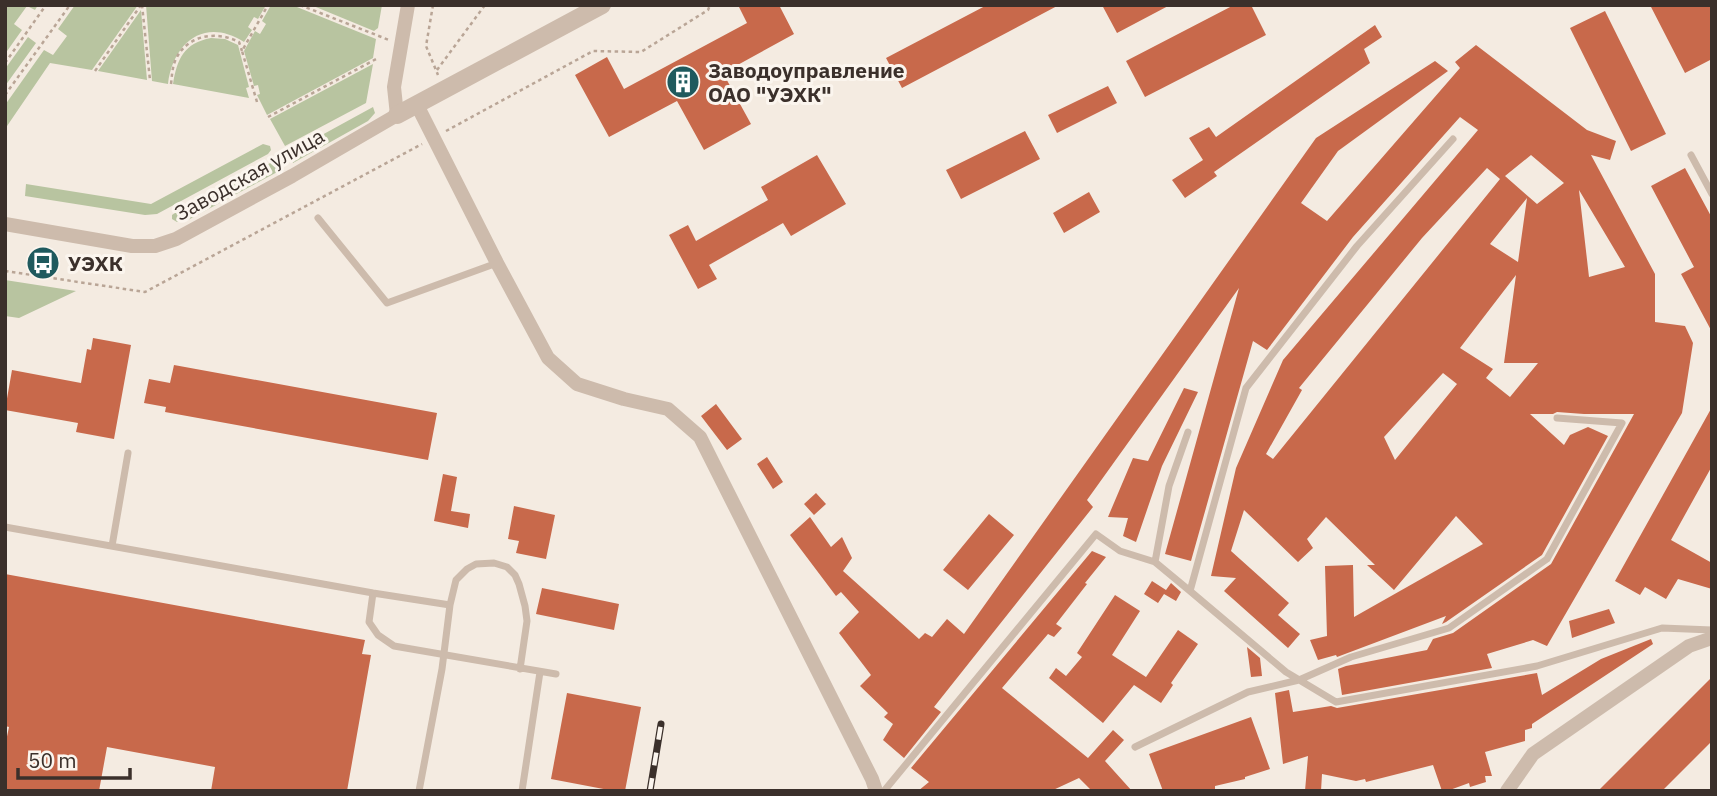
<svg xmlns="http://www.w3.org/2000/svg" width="1717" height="796" font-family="'IBM Plex Sans',sans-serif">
<rect width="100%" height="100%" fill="#f4ebe1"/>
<path fill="#b8c4a0" d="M5,5H38L35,10L27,6L14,24L22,30L5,54Z
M75,5H138L92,70L50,63L5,129V105L44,50L53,55L67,36L58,29Z
M146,5H266L258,19L254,17L248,27L252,30L244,42C205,17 173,42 168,84L152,81Z
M271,5H292L376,39L373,58L267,115L257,95L260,94L258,85L254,86L244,51L255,31L260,34L266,24L262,21Z
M311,5H382L378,28L374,31Z
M141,10L147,80L98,71Z
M28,37L36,43L5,86V69Z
M211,38L225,39L238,45L249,87L246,88L249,98L173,84C177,59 184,43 211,38Z
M373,64L366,103L285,146L270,119Z
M373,107L375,113L368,121L293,163L289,153Z
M263,144L270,146L271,150L268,154L157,214L145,215L25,196L26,184L151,204Z
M276,160L281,170L188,220L177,222L172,219V215L175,213Z
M5,280L76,291L19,318L5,316Z"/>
<path fill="#c8694b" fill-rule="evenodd" d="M738,5H779L794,34L723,73L751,124L704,150L677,101L609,137L575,75L607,57L624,89L747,23Z
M987,5H1059L902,88L886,58Z
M1102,5H1170L1117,33Z
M1234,5H1251L1266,35L1145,97L1126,61Z
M1650,5H1712V59L1685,73Z
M1605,11L1666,134L1631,151L1570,28Z
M1375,25L1382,37L1364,49L1370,63L1214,172L1217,176L1185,198L1172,180L1203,160L1189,138L1209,127L1216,137Z
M1476,45L1587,130L1616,141L1610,160L1591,155L1655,274V322L1685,326L1693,343L1682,413L1547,646L1533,640L1487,654L1492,668L1342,695L1338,669L1346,666L1427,650L1433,639L1453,633L1551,564L1634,414H1584L1557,412L1553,414H1530L1564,445L1570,435L1588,427L1608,436L1542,555L1446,622L1442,624L1446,616L1337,657L1336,655L1318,660L1310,640L1327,636L1325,566L1353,565L1354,617L1483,544L1456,516L1394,590L1367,565H1375L1326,517L1307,539L1313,548L1298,562L1244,510L1231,551L1289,603L1278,615L1300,634L1288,648L1224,591L1236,578L1211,576L1236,468L1283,360L1478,130L1460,117L1353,237L1267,350L1253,341L1191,561L1165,554L1239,288L1087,500L1093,507L934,707L941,712L904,758L883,740L893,724L884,717L888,713L860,686L871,675L839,633L859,612L841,592L836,596L790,535L810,517L831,547L842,537L852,558L843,571L919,639L925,633L932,637L947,619L964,634L1316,138L1435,61L1448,71L1338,151L1301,203L1327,221L1460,68L1455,62ZM1531,155L1564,183L1537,204L1505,176ZM1487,168L1500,179L1273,459L1266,454L1302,390L1299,388L1422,238ZM1579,190L1625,267L1589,277ZM1527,198L1518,262L1490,244ZM1516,275L1504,363H1538L1510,397L1486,378L1493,369L1460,348ZM1443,373L1457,384L1395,460L1384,437Z
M1108,86L1117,103L1057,133L1048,115Z
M1025,131L1040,159L961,199L946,170Z
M817,155L846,204L791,236L783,223L709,265L717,279L698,289L669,235L688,225L696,241L768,200L761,187Z
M1685,168L1712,218V332L1681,274L1694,267L1651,186Z
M1089,192L1100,212L1064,233L1053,213Z
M93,338L131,345L114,439L76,432L78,423L5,410L12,370L81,383L87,349L91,350Z
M174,365L437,413L428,460L165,412L166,407L144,403L149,379L170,383Z
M1184,388L1198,392L1162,466L1136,542L1123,536L1128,518L1108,517L1133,458L1148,461Z
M716,404L742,439L727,450L701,416Z
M1712,407V466L1671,540L1712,563V589L1678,579L1666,599L1645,587L1640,595L1615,581Z
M767,457L783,482L773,489L757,464Z
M443,474L457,477L451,511L470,514L468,528L434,521Z
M816,493L826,504L814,515L804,504Z
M514,506L555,515L546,559L516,553L519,541L508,539Z
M989,514L1014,535L968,590L943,570Z
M1092,551L1106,557L1085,583L1087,584L1056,624L1062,628L1054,637L1048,634L1002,688L1088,758L1113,730L1124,740L1105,761L1132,791H1092L1079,778L1051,791H918L929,782L911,768Z
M5,574L365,640L362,654L371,655L347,791H211L215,767L107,747L99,791H5V746L9,727L5,726Z
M1152,581L1166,590L1171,583L1181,592L1176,601L1164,594L1158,603L1144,594Z
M542,588L619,604L614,630L536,614Z
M1115,595L1140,611L1112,655L1146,677L1178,630L1198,644L1171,683L1173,685L1161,703L1134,685L1103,723L1049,678L1056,668L1066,676L1082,657L1077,653Z
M1609,609L1615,623L1572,638L1569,621Z
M1651,639L1653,644L1532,724V728L1525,730V741L1485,752L1492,776H1485L1486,782L1470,787L1469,783L1447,791H1442L1433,765L1366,782L1365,779L1356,781L1322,774L1321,791H1305L1308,756L1283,764L1275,693L1289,690L1293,712L1331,706L1337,708L1537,673L1542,695L1601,659Z
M1247,647L1260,658L1262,676L1251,677Z
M1712,677V741L1662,791H1598Z
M567,693L641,707L625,791H614L551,779Z
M1251,717L1270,769L1245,777V779L1215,786V791H1163L1149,754Z"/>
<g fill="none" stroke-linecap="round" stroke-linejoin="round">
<path stroke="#b9a596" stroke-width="2.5" stroke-dasharray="3.5 3.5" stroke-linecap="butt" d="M142,5L150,80
M300,5L389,40
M433,5L426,46L438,75
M5,63L46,5
M437,70L485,5
M95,71L141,5
M171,84C172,76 172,69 175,61C186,35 216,30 239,42L242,51
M5,95L70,5
M257,102L242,51L268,5
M268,117L378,58
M446,131L593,51L641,52L708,10L710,5
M5,271L145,292L422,144"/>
<path stroke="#cdbbac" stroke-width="7" d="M1453,139L1357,246L1246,388L1190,591L1286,672L1336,702L1537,666L1662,628L1712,630
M1691,155L1712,194
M318,218L387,303L497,263
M5,527L373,593L450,605
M112,546L128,453
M1155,562L1169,486L1188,432
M373,593L369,622L378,635L394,646L556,674
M1135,747L1248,692L1299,680L1351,657L1449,628L1547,559L1622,423L1557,418
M419,791L442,669L450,605L456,580L467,569L476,564L494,563L507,567L515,575L519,584L525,606L527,621L520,669
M522,791L540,672
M884,791L1096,534L1120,551L1155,562L1190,591"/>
<path stroke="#cdbbac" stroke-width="14" d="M417,105L497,263L548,358L577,384L624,399L668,409L700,437L872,779L876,791
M5,224L132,246H155L176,239L292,176L397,115L394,87L408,5
M1507,791L1533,754L1689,646L1712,638"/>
<path stroke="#cdbbac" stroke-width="18" d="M397,115L602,5"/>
<defs>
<path id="rail" d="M650,791L661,724"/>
</defs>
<use href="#rail" stroke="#3b302b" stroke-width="7"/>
<use href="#rail" stroke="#fbf5ee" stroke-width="4.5" stroke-dasharray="13" stroke-linecap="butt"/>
</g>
<defs>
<symbol id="building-disc" viewBox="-11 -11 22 22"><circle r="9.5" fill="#1f5a5e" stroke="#fbf5ee"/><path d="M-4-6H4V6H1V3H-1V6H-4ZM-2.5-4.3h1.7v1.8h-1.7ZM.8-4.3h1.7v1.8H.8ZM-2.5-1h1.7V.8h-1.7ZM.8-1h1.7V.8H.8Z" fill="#fff"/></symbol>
<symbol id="bus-disc" viewBox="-11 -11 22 22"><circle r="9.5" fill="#1f5a5e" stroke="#fbf5ee"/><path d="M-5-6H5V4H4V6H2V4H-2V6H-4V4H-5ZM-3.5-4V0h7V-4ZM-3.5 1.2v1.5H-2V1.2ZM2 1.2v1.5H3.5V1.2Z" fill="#fff"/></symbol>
</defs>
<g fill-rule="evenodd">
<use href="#building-disc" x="664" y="63" width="38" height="38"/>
<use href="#bus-disc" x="24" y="244" width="38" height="38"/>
</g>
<g text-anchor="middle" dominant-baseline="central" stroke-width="6" stroke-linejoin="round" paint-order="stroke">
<g font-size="21" font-weight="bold" fill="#3b302b" stroke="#fbf5ee" text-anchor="start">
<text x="708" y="70">Заводоуправление<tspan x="708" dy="24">ОАО "УЭХК"</tspan></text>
<text x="68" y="263">УЭХК</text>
</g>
<g font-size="21" fill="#3b302b" stroke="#fbf5ee">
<text transform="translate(249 174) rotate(-29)">Заводская улица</text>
</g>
</g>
<rect width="1717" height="796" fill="none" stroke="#3b302b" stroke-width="14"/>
<path d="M18 768v10h112v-10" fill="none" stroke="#3b302b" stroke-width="3.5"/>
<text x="28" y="768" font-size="21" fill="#3b302b" stroke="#fbf5ee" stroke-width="5" paint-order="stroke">50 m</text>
</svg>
